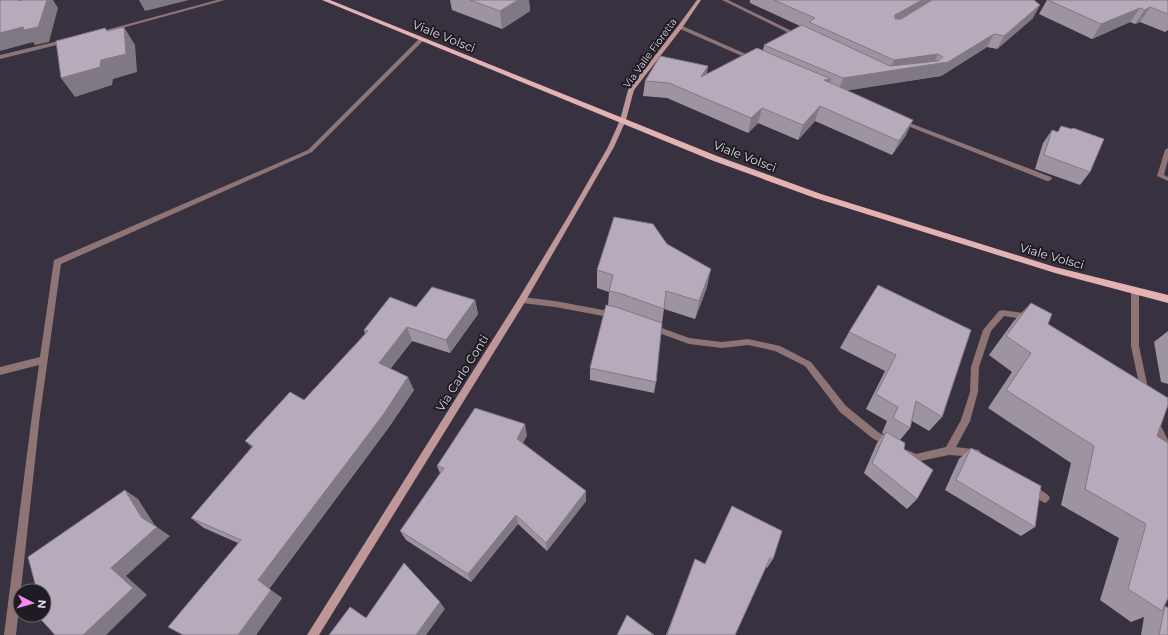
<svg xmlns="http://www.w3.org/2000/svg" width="1168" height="635" font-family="Montserrat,sans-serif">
<rect width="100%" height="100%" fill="#383240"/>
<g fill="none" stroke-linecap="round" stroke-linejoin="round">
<path fill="#8e7475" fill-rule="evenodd" d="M217,0H225L100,34L95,33Z
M680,25L755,58L756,59L751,60L678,28L677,27Z
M67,39L69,40V42L0,59V55Z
M419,39L424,40L312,152L61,264L40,415L16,635H4L32,415L39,365L0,375V367L40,357L54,260L308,150Z
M902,120L1051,177L1052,179L1049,181H1047L900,123L899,122Z
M1168,148V160L1164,175L1168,177V181L1157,176L1165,150Z
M1135,287L1139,290V346L1149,393L1148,396L1145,397L1142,396L1141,393L1131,346V290Z
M522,297L555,301L614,312L617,313L618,315L617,317L614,318L555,307L522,303L518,300Z
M1002,310L1030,314L1033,315L1034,317L1033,319L1030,320L1004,316L991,331L979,367L978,392L970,421L956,447L979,450L981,453L979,456L976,457L949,455L915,462L904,457L902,454L904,451L907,450L916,454L946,447L961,420L970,392L971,367L983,330L999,311Z
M651,324L689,338L722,342L748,339L780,346L811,362L846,406L878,432L892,440L894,443L892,446L889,447L872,438L840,412L805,366L775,351L748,345L722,348L689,344L648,329L647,327L648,325Z
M1154,417L1157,418L1168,440V453L1165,452L1149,421L1151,418Z
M1031,483L1048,495L1050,498L1048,501L1045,503C1039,500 1029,494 1026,488L1028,485Z"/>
<path fill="#8e7475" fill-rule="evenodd" d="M722,0H728L802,36L797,37Z"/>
<path fill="#bf9798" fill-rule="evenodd" d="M697,0H701L682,28L634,90L626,120L614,147L525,302L319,635H307L519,298L569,215L608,147L620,120L628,90L678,26Z"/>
<path fill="#e5b2b3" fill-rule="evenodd" d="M322,0H330L717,156L821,194L1055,267L1168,295V303L1055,273L815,198L711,160Z"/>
</g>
<path fill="#9d93a1" d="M450,0H529L530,11L502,29L452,10Z
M750,0H1034L1033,18L997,49L987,47L941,76L847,90L906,135L892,155L815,121L798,140L758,123L748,133L667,98L643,96L645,81L707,74L763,50L764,45L800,26L750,3Z
M1047,0H1168V30L1165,32L1140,22L1135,24L1130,22L1092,39L1039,14Z
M1052,130L1090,172L1080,185L1035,169L1043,143Z
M667,244L707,287L695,319L664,309L662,323L656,382L654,393L590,380V368L608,306L609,292L597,288V270Z
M475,300L478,314L450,353L412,341L390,369L414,390L389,427L269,589L282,598L256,635H183L238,543L204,528L191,518L252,447L245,441L304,400L365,334L364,330L416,307Z
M1031,303L1048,324L1157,436L1168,499L1164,606L1168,635H1141L1144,617L1131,622L1100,600L1119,538L1061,505L1071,463L988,408L1012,372L989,355L1013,322Z
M971,330L942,417L929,431L912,421L910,428L900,440L904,449L917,499L907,509L864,473L877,443L884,434L882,433L887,421L866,409L885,371L840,348L849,332Z
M1168,331V384L1161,382L1154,342Z
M527,435L523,443L586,491V501L547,551L518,524L471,582L406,540L400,531L440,473L437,466Z
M971,448L1035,527L1021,536L945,490L959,459Z
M732,506L773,559L767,568L766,567L735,635H666L695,559L705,564Z"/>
<path fill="#807883" d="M47,0H53L58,8L49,42L35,45L33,42L0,51V33L23,27Z
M139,0H189L145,11Z
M518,0H529L530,11L502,29L500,11Z
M922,0H931L928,6L890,28L895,15Z
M1040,5L1033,18L997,49L1004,36Z
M1150,7L1140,22L1135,24L1145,10Z
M1140,8L1130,22L1092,39L1101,24Z
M124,27L135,45L137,72L113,79L112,85L75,97L61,78L101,60Z
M994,34L987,47L941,76L838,92L843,78L889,71L894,60L938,54L933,65Z
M708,66L706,80L701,77Z
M831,79L826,93L824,80Z
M820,106L815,121L798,140L803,125Z
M762,108L758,123L748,133L751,118Z
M913,120L906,135L892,155L899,141Z
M711,269L707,287L695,319L699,301Z
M475,300L478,314L450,353L446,340Z
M407,327L412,341L385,376L379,363Z
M408,377L414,390L389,427L269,589L258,580Z
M525,424L527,435L519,450L517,439Z
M125,490L138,499L156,527L142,518Z
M586,491V501L547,551L546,543Z
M516,515L518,524L471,582L468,574Z
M157,527L170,536L126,576L147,595L106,635H83L111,568Z
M271,590L282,598L256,635H238Z
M440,602L445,609L426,635H416Z"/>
<path fill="#b7abbb" stroke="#807883" d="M0,0H19V1L22,0H47L38,27L24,30L23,27L0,33Z
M470,0H518L500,11Z
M774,0H922L895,15V19H901L932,0H1034L1040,5L1004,36L994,34L948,62L843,78L764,45L802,25L890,66L938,61L943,57L938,54L894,60L809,22L815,18Z
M1048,0H1168V14L1150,7L1145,10L1140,8L1101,24Z
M124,27L126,54L101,60L100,67L61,78L56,41L105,28L107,31Z
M757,48L831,79L824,80L913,120L899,141L820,106L803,125L762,108L751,118L669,83L645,81L660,56L708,66L701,77Z
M1061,126L1072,129L1073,128L1104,139L1090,172L1044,155L1052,130L1058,132Z
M614,217L653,224L667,244L711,269L699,301L666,291L664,309L619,293L609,291L613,275L597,270Z
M878,285L971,330L942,417L916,401L910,428L893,418L898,407L876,394L896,355L849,332Z
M432,287L475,300L446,340L407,327L379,363L408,377L383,415L258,580L271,590L238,635H183L168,627L241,540L191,518L253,446L245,441L290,392L304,400L368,331L364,330L390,297L416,307Z
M1031,303L1052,314L1048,324L1168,398V405L1157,436L1168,443V598L1162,611L1128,589L1146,524L1085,489L1094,446L1006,390L1031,353L1006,336Z
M606,305L616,307L662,323L656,382L590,368Z
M475,408L525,424L517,439L586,491L546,543L516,515L468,574L400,531L444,468L437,466Z
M886,432L905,443L904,449L933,470L917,499L872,463Z
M971,448L1041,486L1035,527L956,480Z
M125,490L142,518L157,527L111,568L133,588L83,635H55L37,615H44V591H37L28,557Z
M732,506L782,531L773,559L770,558L735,635H667L695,559L705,564Z
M404,563L440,602L416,635H329L350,607L366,618Z
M1165,606L1168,608V635H1159Z
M627,615L654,635H617Z"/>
<g text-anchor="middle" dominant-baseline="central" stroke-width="4" stroke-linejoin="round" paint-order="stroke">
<g font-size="10" fill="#ddd9e2" stroke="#1e1b22">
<text transform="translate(650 53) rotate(-54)">Via Valle Fioretta</text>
</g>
<g font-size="12" fill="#ddd9e2" stroke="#1e1b22">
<text transform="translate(444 36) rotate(22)">Viale Volsci</text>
<text transform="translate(745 156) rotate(21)">Viale Volsci</text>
<text transform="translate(1052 256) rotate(16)">Viale Volsci</text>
<text transform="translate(462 373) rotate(-58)">Via Carlo Conti</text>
</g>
</g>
<g transform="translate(32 603) rotate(96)"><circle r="19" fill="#1e1b22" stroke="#6a676f"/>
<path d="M0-3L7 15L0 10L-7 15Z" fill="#f28af3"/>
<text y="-6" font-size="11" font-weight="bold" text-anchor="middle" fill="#ddd9e2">N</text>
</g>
</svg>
